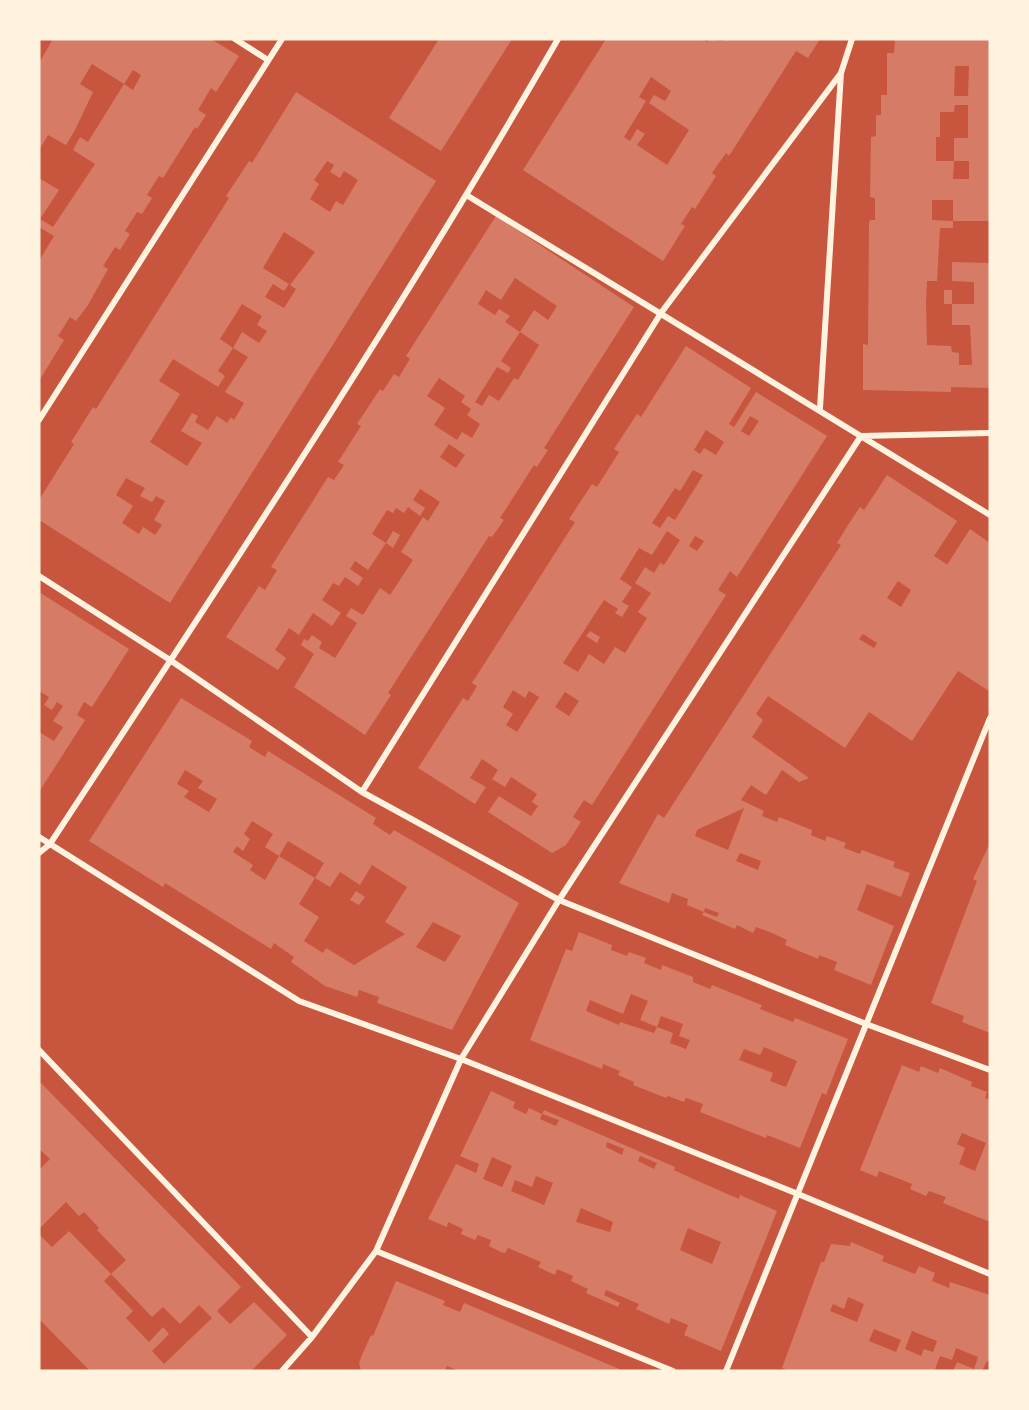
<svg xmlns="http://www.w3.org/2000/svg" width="1029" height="1410" font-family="'Roboto Serif',serif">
<rect width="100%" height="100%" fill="#c8553d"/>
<path fill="#d67c66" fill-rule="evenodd" d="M53,39H211L239,56L216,92L211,88L198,110L206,115L197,129L195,127L163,178L159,176L147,195L152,198L142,214L137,212L125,231L130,234L120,250L115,247L103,266L108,269L88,305L76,321L70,317L58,336L64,340L39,381V261L54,236L39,227V178L59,190L40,219L53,227L95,164L73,150L80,137L88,142L124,84L133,90L141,75L133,70L124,84L92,64L80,84L93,92L75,130L66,145L48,135L39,150V63Z
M439,39H512L441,151L389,118Z
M606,39H702L707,42L709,39L722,41L723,39H820L808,58L796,51L729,156L726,153L712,173L716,176L695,209L692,207L681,224L685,226L663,261L523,170ZM651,77L671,91L665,101L654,95L649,103L689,130L667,165L637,145L645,134L637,129L630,141L624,137L646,101L639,97Z
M895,39H990V221H953V200H932V220L953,221V228H940L937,281H927L926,304L927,345L951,346L952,352L959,353V365H972L970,325H952V304H974V282L952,281V262L990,263V388L951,387V392L863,390V344L868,345L869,224L870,220H875V198L870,197L871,137L876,136V115H881V95H887V53H894ZM955,66H969L968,96H954ZM955,105H968V138H954V161H969V179H953L954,161H936V137H940V112H954Z
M296,92L436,181L170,603L39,520V500L74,444L71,442L93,407L96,409L229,198L226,196L249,161L252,163ZM327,161L334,165L330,172L340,178L344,171L358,180L343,205L336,201L330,212L310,199L319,184L314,180ZM284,232L315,252L290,285L296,289L284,308L265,297L273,284L284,291L289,284L263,268ZM242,304L262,316L257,325L267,331L259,343L242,332L233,348L248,357L225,392L244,403L234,420L231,417L227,423L217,416L208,430L195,422L198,416L192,413L181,431L202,443L187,466L150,442L180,394L159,381L173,359L218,387L225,376L218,371L233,348L220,339ZM126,478L145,488L140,496L152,502L156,496L165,501L154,520L162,525L155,535L143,527L139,534L122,523L133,506L116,495Z
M496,216L634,307L544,448L548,450L537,467L534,465L500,518L504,520L492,537L489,536L388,693L391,695L365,735L294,687L314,654L301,645L304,639L308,641L312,635L322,642L319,648L335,658L357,623L346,616L351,608L363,615L380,588L390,595L413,560L401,552L423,517L428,521L440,502L420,489L413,500L425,508L420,516L408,507L404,513L396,508L393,513L387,510L372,534L386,543L368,570L355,561L350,569L363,578L358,586L345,577L339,586L333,583L322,600L341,613L332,626L313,613L299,635L289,628L275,650L286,658L278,670L226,637L259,586L265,590L277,570L271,567L328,477L334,480L344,465L338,462L361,426L357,424L380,389L383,391L394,374L399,377L410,359L406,356ZM515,278L557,306L548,320L534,310L520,332L539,345L518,380L514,378L499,401L489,395L482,406L475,402L497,367L508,373L511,368L501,361L520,332L505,322L510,316L499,309L495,315L478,304L486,290L501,300ZM439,378L465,396L461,402L471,409L467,415L480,424L472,438L462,432L457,440L434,425L445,408L427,396ZM449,444L465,455L456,468L440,457Z
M944,290H952V304H944Z
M686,346L751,388L729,424L734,427L756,392L827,436L737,577L730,571L718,590L726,595L592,805L584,800L573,817L581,822L566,845L552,853L488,812L499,796L531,816L538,806L532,802L537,794L511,777L505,787L492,779L498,770L482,759L470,778L486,787L475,804L418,768L463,698L468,701L477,686L472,683L575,522L569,519L592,484L597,487L619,452L614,449L637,414L641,417ZM750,416L759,421L749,436L741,431ZM706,430L724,442L716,455L704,448L700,454L694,450ZM693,470L703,475L675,520L668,516L660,528L652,523L675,488L680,491ZM667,531L680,540L664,565L660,563L654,573L645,567L635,583L651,593L638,612L647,618L625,653L615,647L604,664L589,654L578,672L563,663L604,600L618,609L615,613L622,617L629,606L622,602L632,587L620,579L639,548L652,555ZM695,536L704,541L697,551L689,546ZM513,690L525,698L529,691L539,697L517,732L506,725L513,714L503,707ZM565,692L579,701L569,716L555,707Z
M887,475L957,521L934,556L945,563L947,565L970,529L990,543L989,691L958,671L912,741L869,712L845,748L768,696L756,714L763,720L752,737L809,778L799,782L782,770L766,795L751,785L741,800L764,811L762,816L777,822L779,817L812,830L811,835L825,841L827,836L846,843L844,848L860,854L862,850L878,856L895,862L893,867L910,873L901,897L867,884L857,910L894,926L871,985L834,970L837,962L819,955L818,959L785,945L787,940L772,933L756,927L753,933L737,925L735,929L702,915L704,912L687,905L688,899L672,893L669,903L619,883L658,814L664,818L841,545L837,543L848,525L860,507L864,510ZM898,581L911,590L901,607L887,598ZM863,634L877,643L874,648L859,639ZM744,808L728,850L695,836L697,830ZM740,853L761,861L758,870L736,861ZM705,908L719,913L717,917L704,912Z
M393,531L400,535L393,548L386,543Z
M39,592L129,649L92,707L84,702L77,715L85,720L39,792V732L54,741L63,727L53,721L63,706L57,702L52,710L44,705L49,697L39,691Z
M590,631L600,637L597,643L586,636Z
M181,698L252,741L249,747L265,757L268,751L376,818L373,824L390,835L394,830L519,903L452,1030L377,1003L379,997L359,990L357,997L325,986L291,962L294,957L274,943L271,949L165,883L163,887L89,841ZM185,770L203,781L198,788L217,799L209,812L184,797L189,791L177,784ZM252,821L273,834L265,847L279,856L288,841L324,863L315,878L330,887L340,872L360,885L372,865L407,887L385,922L405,934L354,965L326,948L323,953L304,941L319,917L299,904L315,878L279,856L265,880L250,870L253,865L233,852L237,846L243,851L250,839L244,834ZM433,922L461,936L445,962L416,947Z
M988,847H990V1033L962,1022L964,1016L931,1003L977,881L973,879Z
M356,891L365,897L359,905L350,900Z
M579,932L612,945L611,950L627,956L629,952L646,958L644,963L661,970L662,965L693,977V982L710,989L712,985L759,1004L762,1005L760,1009L793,1022L795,1018L848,1039L826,1095L822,1093L800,1148L767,1135L766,1138L700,1112L703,1104L686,1098L684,1102L668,1096L666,1098L633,1085L634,1082L618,1075L620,1071L603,1064L602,1069L530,1040L566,949L572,951ZM631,994L648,1001L640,1020L657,1027L654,1033L620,1022L619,1025L586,1011L590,1000L623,1014ZM661,1016L683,1024L679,1036L690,1040L686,1049L670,1043L673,1033L657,1027ZM764,1047L797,1061L786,1087L770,1081L773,1073L739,1060L744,1049L760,1055Z
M902,1065L919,1072L921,1066L938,1073L940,1068L972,1082L971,1086L987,1092L985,1098L990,1100V1222L943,1203L946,1197L929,1191L926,1196L910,1189L912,1184L879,1171L877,1177L860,1170ZM962,1133L986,1143L975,1171L959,1164L965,1148L957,1144Z
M39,1081L241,1287L217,1311L230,1324L254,1302L287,1335L251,1371H90L39,1319V1234L52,1247L69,1231L111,1274L104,1281L133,1311L126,1318L149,1342L163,1327L169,1334L152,1351L164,1364L212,1318L199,1305L180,1324L163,1307L152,1317L111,1274L126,1260L97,1230L99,1228L84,1212L79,1216L66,1202L39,1229V1170L50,1159L39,1149Z
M491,1091L515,1102L513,1108L526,1114L529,1108L542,1114L540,1119L556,1126L559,1120L542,1114L544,1110L675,1167L674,1170L691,1178L739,1199L740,1195L777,1211L721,1351L684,1335L688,1325L671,1318L669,1324L636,1309L639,1304L606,1290L604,1295L620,1303L618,1307L586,1293L588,1289L571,1281L573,1276L557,1269L555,1275L538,1267L541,1262L508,1248L505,1253L501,1252L489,1246L491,1240L478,1235L475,1240L461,1234L463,1229L448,1222L447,1227L428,1219L456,1164L476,1173L479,1164L460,1156ZM607,1142L624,1149L622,1155L606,1147ZM640,1156L657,1163L654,1169L638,1161ZM492,1157L512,1166L502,1187L483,1179ZM536,1176L553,1183L544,1205L511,1191L515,1180L532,1187ZM581,1208L613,1222L610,1232L576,1222ZM688,1228L721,1242L712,1264L680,1250Z
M851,1242L884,1256L882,1261L915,1274L919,1266L935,1273L932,1281L949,1288L950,1282L990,1295V1362L987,1361L982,1371H953L957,1362L974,1369L978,1357L956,1348L952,1360L940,1356L935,1369L940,1371H789L782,1368L821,1262H824L831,1244L850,1246ZM848,1297L864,1304L857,1322L830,1311L833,1304L844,1309ZM874,1329L901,1340L896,1352L869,1341ZM912,1331L937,1341L933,1352L924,1349L921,1356L905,1349Z
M396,1281L445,1301L443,1305L460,1312L464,1303L624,1371H459L447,1366L445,1371H361L359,1363L362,1355L371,1335L373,1336Z"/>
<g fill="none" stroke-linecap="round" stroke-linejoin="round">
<path stroke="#fff3e0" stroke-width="6" d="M235,39L268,60
M468,196L990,515
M820,408L841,73L852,39
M39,420L282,39
M862,436L990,433
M39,576L170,660L362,792L559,900L866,1024L990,1070
M362,792L661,313L841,73
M39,837L299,1001L461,1059L798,1194L990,1274
M39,853L50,844C224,579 400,314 558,39
M39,1050L312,1337
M376,1251L673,1371
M282,1371L312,1337L376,1251L461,1059L559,900L861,436
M726,1371L990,718"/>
</g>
<rect width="1029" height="1410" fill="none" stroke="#fff3e0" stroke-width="81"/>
</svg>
